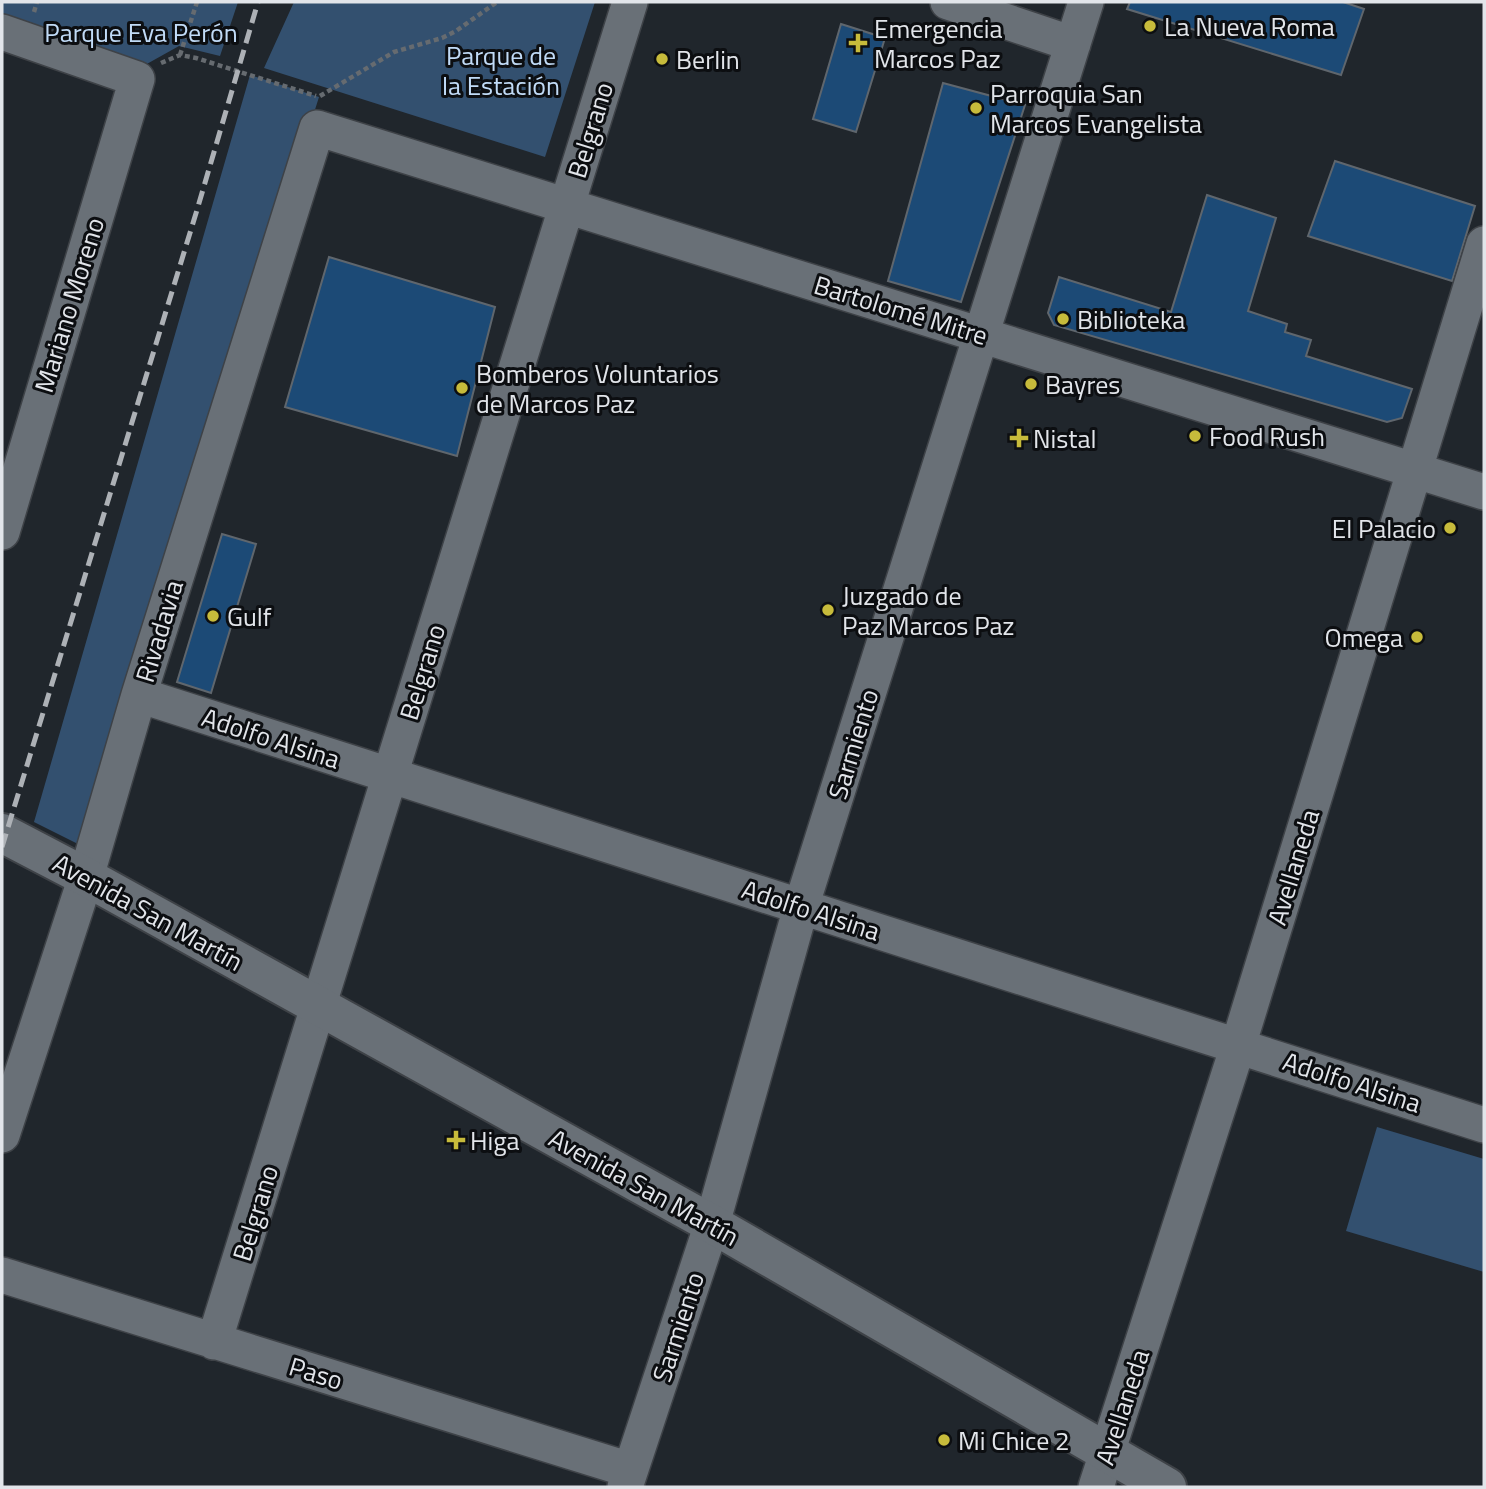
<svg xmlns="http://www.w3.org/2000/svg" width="1486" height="1489" font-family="'Titillium Web',sans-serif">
<rect width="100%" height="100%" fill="#20262c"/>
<path fill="#33506f" d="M2,2H238L220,56L179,46L145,65L2,18Z
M294,2H595L545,157L264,68Z
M250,75L319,97L82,846L34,822Z
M1377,1127L1484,1159V1272L1346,1231Z"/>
<path fill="#1c4a76" stroke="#5f666d" stroke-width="2" d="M1130,2H1343L1364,9L1341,75L1127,9Z
M841,24L885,38L856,132L813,119Z
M943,83L1025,105L961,302L888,281Z
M1335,161L1475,206L1452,281L1308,236Z
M1207,195L1276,218L1248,311L1287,324L1285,332L1311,340L1306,356L1412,389L1402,418L1387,422L1054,325L1048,313L1059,277L1171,312Z
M329,257L495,307L457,456L285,407Z
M222,534L256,544L211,693L177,682Z"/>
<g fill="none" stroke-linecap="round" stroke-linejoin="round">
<defs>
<path id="street" d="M948,2L1073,44
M2,32L137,79L2,532
M139,695L1484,1125
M2,1135L86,877L139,695L317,128L1484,492
M2,1275L630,1470
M214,1342L630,2
M625,1487L712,1224L801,907L1086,2
M1096,1487L1238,1046L1484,244"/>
<path id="secondary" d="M2,833L86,877L712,1224L1167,1487"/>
</defs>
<use href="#street" stroke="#3e4247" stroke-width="38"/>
<use href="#secondary" stroke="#3e4247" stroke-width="42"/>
<path stroke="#666b70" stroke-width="4.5" stroke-dasharray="5 3.5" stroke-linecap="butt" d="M34,12L37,2
M180,55L197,2
M161,63L180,55L196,58L316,96
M320,96L394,52L442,38L456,31L497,2"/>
<use href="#street" stroke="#697077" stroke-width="35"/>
<use href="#secondary" stroke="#697077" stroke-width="38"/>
<path stroke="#adb1b6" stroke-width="5" stroke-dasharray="14 7" stroke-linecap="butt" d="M2,847L197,210L258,2"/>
</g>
<g fill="#c7bb3b" stroke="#0c0e11" stroke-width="2.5">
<circle cx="1150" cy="26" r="7"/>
<path d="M854.5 32.5h7v7h7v7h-7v7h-7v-7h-7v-7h7z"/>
<circle cx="662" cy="59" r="7"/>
<circle cx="976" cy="108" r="7"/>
<circle cx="1063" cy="319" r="7"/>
<circle cx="1031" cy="384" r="7"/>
<circle cx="462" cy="388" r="7"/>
<circle cx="1195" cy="436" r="7"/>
<path d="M1015.5 427.5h7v7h7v7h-7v7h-7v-7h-7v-7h7z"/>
<circle cx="1450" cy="528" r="7"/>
<circle cx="828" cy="610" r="7"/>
<circle cx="213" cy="616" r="7"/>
<circle cx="1417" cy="637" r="7"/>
<path d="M452.5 1129.5h7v7h7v7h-7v7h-7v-7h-7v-7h7z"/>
<circle cx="944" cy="1440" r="7"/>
</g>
<g text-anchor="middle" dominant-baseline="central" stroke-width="6" stroke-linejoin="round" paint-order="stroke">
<g font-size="26" fill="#e2e5ea" stroke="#0c0e11" text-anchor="start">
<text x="1164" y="26">La Nueva Roma</text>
<text x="874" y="28">Emergencia<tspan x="874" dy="30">Marcos Paz</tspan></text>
<text x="676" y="59">Berlin</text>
<text x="990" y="93">Parroquia San<tspan x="990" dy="30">Marcos Evangelista</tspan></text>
<text x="1077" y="319">Biblioteka</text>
<text x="476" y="373">Bomberos Voluntarios<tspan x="476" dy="30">de Marcos Paz</tspan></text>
<text x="1045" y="384">Bayres</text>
<text x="1209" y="436">Food Rush</text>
<text x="1033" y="438">Nistal</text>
<text x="1436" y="528" text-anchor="end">El Palacio</text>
<text x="842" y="595">Juzgado de<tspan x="842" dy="30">Paz Marcos Paz</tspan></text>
<text x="227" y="616">Gulf</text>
<text x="1403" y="637" text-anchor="end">Omega</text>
<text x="470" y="1140">Higa</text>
<text x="958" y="1440">Mi Chice 2</text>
</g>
<g font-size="26" fill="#c1dbf7" stroke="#0c0e11">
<text x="141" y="32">Parque Eva Perón</text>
<text x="501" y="55">Parque de<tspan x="501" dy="30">la Estación</tspan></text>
</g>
<g font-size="26" fill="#e2e5ea" stroke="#0c0e11">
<text transform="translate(590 130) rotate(-73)">Belgrano</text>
<text transform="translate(69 305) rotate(-73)">Mariano Moreno</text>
<text transform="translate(901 310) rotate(17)">Bartolomé Mitre</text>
<text transform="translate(159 631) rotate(-73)">Rivadavia</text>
<text transform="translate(422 672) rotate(-73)">Belgrano</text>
<text transform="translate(271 738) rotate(18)">Adolfo Alsina</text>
<text transform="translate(853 744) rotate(-73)">Sarmiento</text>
<text transform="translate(1293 867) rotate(-73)">Avellaneda</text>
<text transform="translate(811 910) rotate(18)">Adolfo Alsina</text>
<text transform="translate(148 912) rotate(29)">Avenida San Martín</text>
<text transform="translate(1352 1082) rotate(18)">Adolfo Alsina</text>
<text transform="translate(644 1187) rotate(29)">Avenida San Martín</text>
<text transform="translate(255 1213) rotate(-73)">Belgrano</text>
<text transform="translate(678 1327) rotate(-72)">Sarmiento</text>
<text transform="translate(316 1373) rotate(17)">Paso</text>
<text transform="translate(1122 1407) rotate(-72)">Avellaneda</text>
</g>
</g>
<rect width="1486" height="1489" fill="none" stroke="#e2e5ea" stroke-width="7"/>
</svg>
